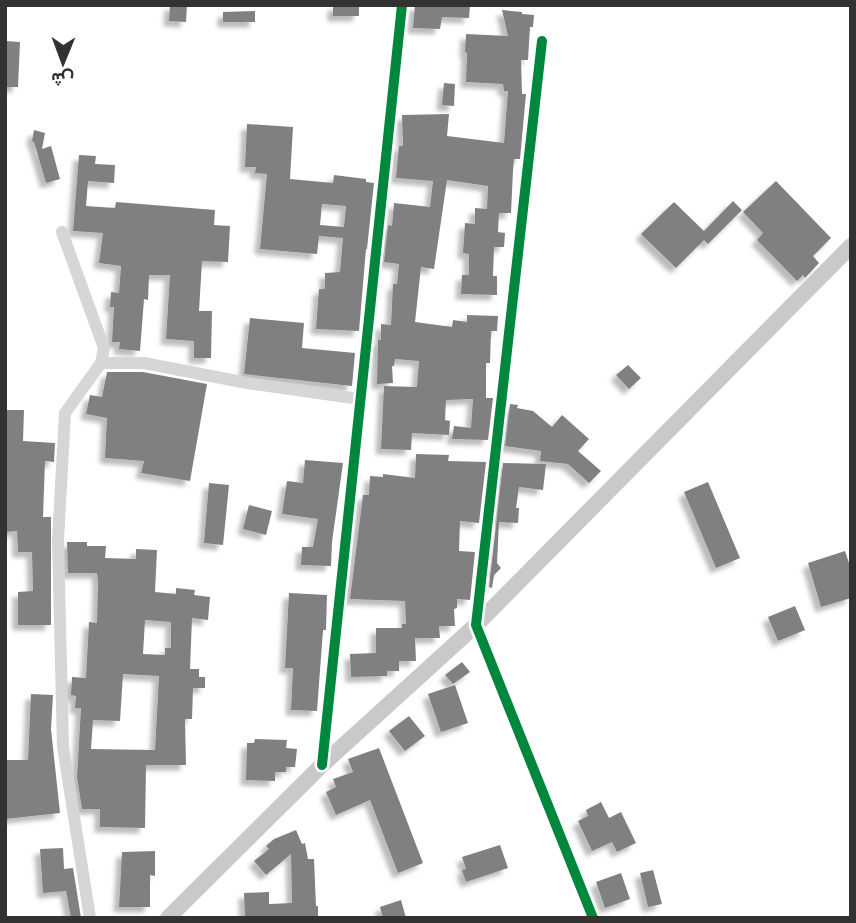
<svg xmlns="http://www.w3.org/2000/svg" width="856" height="923" font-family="'Golos Text',Vazirmatn,sans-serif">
<defs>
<filter id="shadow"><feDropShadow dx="-5.5" dy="5.5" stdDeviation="2" flood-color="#0004"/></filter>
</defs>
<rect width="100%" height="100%" fill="#fff"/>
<path fill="#808080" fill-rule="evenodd" filter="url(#shadow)" d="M170,5H187L186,22L169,21Z
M333,5H359V16H333Z
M415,5H470L469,18L442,17L440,29L413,28Z
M502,10L522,12V14L534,15L533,27H530L528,60H521L522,94H526L520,159H514L513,171L511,213H499L498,232L505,233L504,247H494L493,276H497V295L461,294L462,275H469V254L463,253L465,223L475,224V208L487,209L488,186L447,180L434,269L421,267L415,322L452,327L453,320L467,322V315L498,316L497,331H491L490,363H486V398H493L488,440L452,439L454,426L471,428L473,399L446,400L445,420L450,421L449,435L412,433L411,450L381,449L384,386L417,387L419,361L395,359L394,366H392L393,383L377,384L378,340H381V324L391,325L393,284H397L399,264L384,262L388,225L392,226L394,203L430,207L433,181L396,178L399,146H403L402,115L449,114L447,136L504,143L508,91H504L503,84L466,82L467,53L465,52L466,34L508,36Z
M255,11V22H223V12Z
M5,41L20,42L18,87H5Z
M444,83L455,84L454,106L442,105Z
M247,124L293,127L290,179L333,183L334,175L366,179V182L374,183L367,249H366L359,331L316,329L319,289H325V273L340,272L343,238L319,236L317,254L260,249L267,174L255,173L256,167H245ZM322,204L346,206L344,227L320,225Z
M34,130L45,133L42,149L51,146L60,179L46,183L34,142L32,141Z
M79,155L96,156L95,164L115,165L114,183L88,181L86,206L115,208L116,202L215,210L214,225L230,226L228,262L202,261L199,311H212L211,358H194V341L166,339L170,275H149L148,300L144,299L140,351L119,349L120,342H112L114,307H110L111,292L119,293L121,266L99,263L103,233L73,231Z
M776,181L831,238L813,256L819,263L805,278L803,275L797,281L757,240L763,233L743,212Z
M733,201L742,210L708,244L704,240L676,268L641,234L674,202L704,231Z
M250,318L304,323L302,348L355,353L352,386L244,374Z
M628,365L641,378L629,389L616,375Z
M107,372H143L207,384L190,481L141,473L144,461L105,458L107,418L86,414L90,395L102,397Z
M510,404L518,405L517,408L533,411L552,427L562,415L589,439L578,451L601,471L589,483L568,464L540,461L541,451L505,446Z
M5,410H24L23,441L55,443L54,462L45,461L43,517H51V625H18V592L33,591L32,552H18L17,531L5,532Z
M416,454L449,455L448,461L486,462L479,523L460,521L459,551L475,552L470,600L457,599V608L454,609L455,626H439L440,638H415L416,661H399V671H387V676L351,677L350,654L376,653V628H402V624H406L405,601L350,599L363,495H369L370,476L383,477V474L415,478Z
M305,460L343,463L332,542L331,566L301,565L302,547H313L318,519L282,514L287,481L303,483Z
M503,463L546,464L543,490L519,487L516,508H519L518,523L499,522L497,563L501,568L494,575L492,588L489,587Z
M708,482L740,558L716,568L684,492Z
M209,483L229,485L223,545L204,543Z
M249,505L272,511L266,535L243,529Z
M67,542H87V546H106L105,558L136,559V549L157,550L155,592L176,594V588L195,590L194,595L210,597L208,620L192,618L190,669H199V677H205V688H193L192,719H185L186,765H146L145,828L100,827V809H82L77,777L81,708H75L76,696L71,695L72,677L86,678L89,622L97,623L98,583L97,573H68ZM145,620L171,622V648H165V655L143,654ZM123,674L159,676L155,750L91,749L93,720L120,721Z
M845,551L851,569V598L821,607L808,563Z
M289,593L327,595L326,630H323L317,711L291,710L293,668H285Z
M795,606L805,630L778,641L768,617Z
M462,662L470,672L453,684L445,675Z
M455,685L468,723L441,732L428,694Z
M31,694L53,695L51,729L60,813L5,819V760H28Z
M409,716L425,736L405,751L389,731Z
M255,739L287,740L286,748L297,749L295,767H286V772H275V781L246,780L247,743H254Z
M379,748L423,863L398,873L370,800L336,815L326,792L336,787L333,779L353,772L348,759Z
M601,802L609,818L621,812L636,843L617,852L612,842L592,851L578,821L588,816L586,810Z
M296,830L302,844L305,843L308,859H314L316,906H318V918H245L244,893L269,892V904L292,903L291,854L266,875L254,861L269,849L266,846L274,839Z
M500,845L508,868L466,882L462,870L466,869L462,857Z
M63,848L64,869L73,868L81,918H71L66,891L43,893L40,849Z
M155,851V876L150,875V907H119L122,852Z
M653,870L662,904L648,907L640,873Z
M621,873L630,899L605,908L596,882Z
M401,900L406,918H383L380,907Z"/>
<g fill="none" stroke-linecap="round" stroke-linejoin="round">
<path stroke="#d6d6d6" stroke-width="12" d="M542,41L476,625L593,918
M62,232L104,348L101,363L65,413L58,540L63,747L90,918
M101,363H144L247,383L360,399
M322,765L402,5"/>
<path stroke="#c9c9c9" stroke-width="16" d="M168,918L322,765L476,625L851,246"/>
<defs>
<path id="cycleway" d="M542,41L476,625L593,918
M322,765L402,5"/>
</defs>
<use href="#cycleway" stroke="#fff" stroke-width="15"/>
<use href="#cycleway" stroke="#00873e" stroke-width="10"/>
</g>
<rect width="856" height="923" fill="none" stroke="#323232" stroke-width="14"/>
<g transform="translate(63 63) rotate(181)" stroke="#ffffff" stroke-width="5" paint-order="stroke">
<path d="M0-5L12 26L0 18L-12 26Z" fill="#323232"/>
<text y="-10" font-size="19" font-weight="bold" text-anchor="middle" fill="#323232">ش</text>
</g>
</svg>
